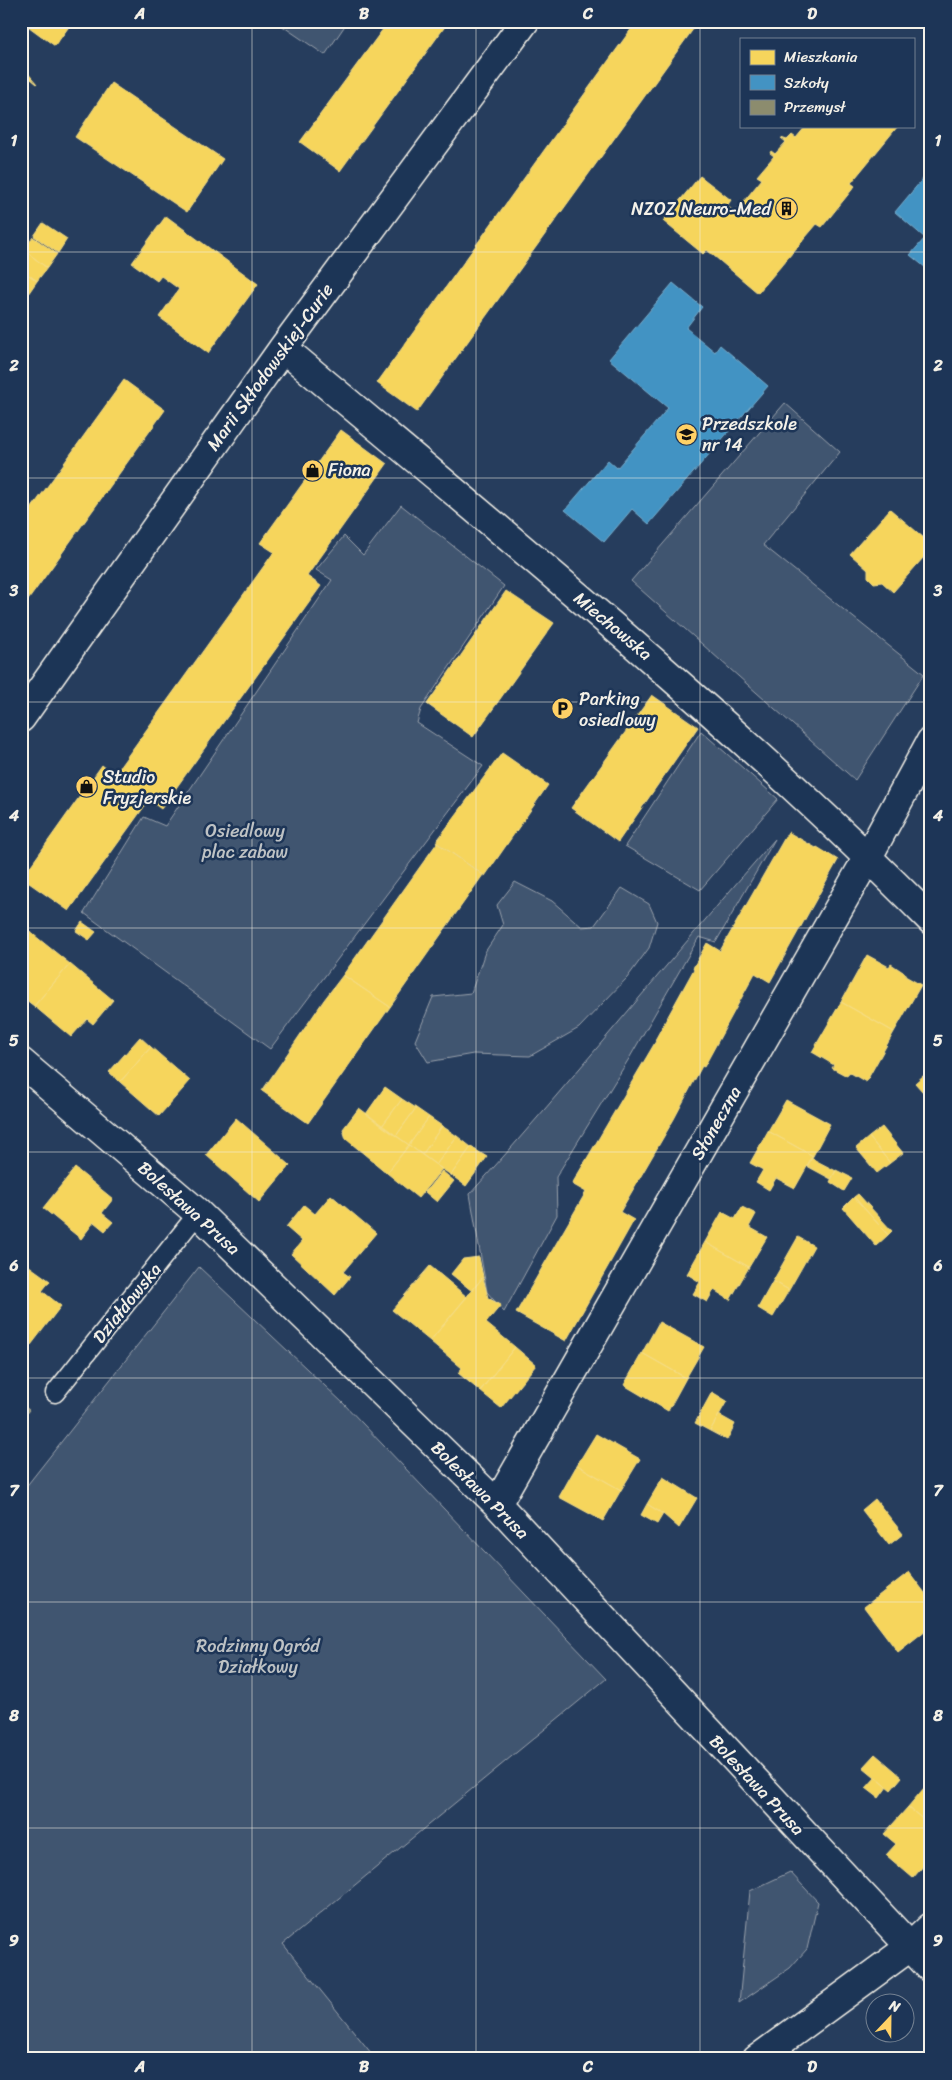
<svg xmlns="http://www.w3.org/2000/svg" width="952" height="2080" font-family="Sriracha,sans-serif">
<rect width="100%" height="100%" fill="#263d5d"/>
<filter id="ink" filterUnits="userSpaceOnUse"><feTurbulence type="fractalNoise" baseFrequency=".02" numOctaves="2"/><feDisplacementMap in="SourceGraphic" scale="10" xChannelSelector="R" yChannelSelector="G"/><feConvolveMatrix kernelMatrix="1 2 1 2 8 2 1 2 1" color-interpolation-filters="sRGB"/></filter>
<g filter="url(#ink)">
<path fill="#40546f" stroke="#9aa2ac" d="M275,21H348L325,55Z
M785,403L840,452L763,545L924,674L855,780L631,581Z
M401,505L504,586L421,709L417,723L483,766L270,1049L84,913L144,817L165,826L332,580L316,570L344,536L363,555Z
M701,731L778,799L700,890L625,846Z
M775,839L716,942L699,937L630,1057L556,1177L557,1215L504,1312L487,1292L470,1194C575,1078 672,956 775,839Z
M515,882L552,901L582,927L594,926L622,888L649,904L657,922L649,948L627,978L579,1028L530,1056L473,1054L428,1062L415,1041L433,997L471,993L485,952L503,925L497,905Z
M199,1267L343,1403L606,1679L283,1944L376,2059H21V1493Z
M790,1872L818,1902L807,1949L790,1968L739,2003L750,1891Z"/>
<path fill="#f6d55c" stroke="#f5dd86" d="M21,21H73L55,46Z
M86,21H99L95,28Z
M389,21H449L340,171L300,142Z
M637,21H699L417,412L377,383Z
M21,65L37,84L31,79L21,87Z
M111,83L223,159L187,212L75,137Z
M806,126H898L851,183L855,186L822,227L817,224L758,293L707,250L703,254L663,221L700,176L731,200L727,206L735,212L762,179L757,176L774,156L770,153L771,151L775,154L786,142L781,138L787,140L792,135L796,138Z
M166,216L258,284L208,353L159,317L179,289L161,276L157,281L132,263Z
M43,223L67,239L58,253L34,236Z
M33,237L57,254L47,268L24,250Z
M24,250L47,268L37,281L21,269V254Z
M21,269L37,281L28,294L21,289Z
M21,289L28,294L21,303Z
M124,380L165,410L21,610V523Z
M341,430L387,464L307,576L321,586L161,809L149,800L69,911L22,878L102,765L114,775L274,552L260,543Z
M890,509L931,544V549L893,592L882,582L874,583L868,577V570L850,554Z
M506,591L554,623L473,737L427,704Z
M652,695L698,727L618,842L571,808Z
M502,753L548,785L485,876L436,842Z
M788,832L816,848L817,847L838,860L770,982L755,973L704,1067L702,1066L674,1119L620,1212L634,1220L566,1341L516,1313L586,1192L572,1184L656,1041L655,1040L694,969L693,968L707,943L720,951Z
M437,843L483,875L390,1007L343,975Z
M82,922L96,932L89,940L76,931Z
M24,927L70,964L34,1006L21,996V930Z
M867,955L889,967L891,964L906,974L905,976L921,985L894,1032L841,1002Z
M70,964L113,1000L93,1024L87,1019L71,1037L34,1006Z
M343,975L390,1007L308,1123L262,1091L324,1000Z
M841,1002L894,1032L866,1082L849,1072L847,1076L832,1068L834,1065L812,1052Z
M140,1037L151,1047L120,1082L109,1072Z
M151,1047L190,1081L159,1116L120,1082Z
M931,1069V1101L915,1083Z
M385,1087L402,1099L382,1126L366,1114Z
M402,1099L416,1108L396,1136L382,1126Z
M786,1100L830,1124L813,1156L768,1131Z
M359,1108L409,1145L387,1173L346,1139L343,1129Z
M416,1108L429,1117L409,1145L396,1136Z
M429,1117L442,1126L422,1155L409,1145Z
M236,1118L290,1165L259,1202L206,1155Z
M442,1126L457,1136L436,1165L422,1155Z
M882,1127L903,1153L890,1163L869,1137Z
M768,1131L813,1156L795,1188L776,1178L769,1190L756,1182L763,1170L750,1163Z
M457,1136L471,1147L451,1175L436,1165Z
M869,1137L890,1163L877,1173L856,1148Z
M409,1145L442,1169L418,1198L387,1173Z
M471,1147L487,1157L466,1186L451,1175Z
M811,1158L836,1171L831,1179L807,1166Z
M75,1168L113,1199L102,1213L113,1222L105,1231L94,1222L81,1239L43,1208Z
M836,1170L852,1178L844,1191L830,1182Z
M442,1171L454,1181L437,1202L425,1192Z
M858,1194L892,1231L888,1235L854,1197Z
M331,1195L376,1233L343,1272L350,1277L335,1295L291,1254L302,1241L286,1227L304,1205L315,1214Z
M854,1197L888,1235L876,1246L843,1208Z
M742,1207L756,1214L749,1227L767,1237L749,1267L705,1242L722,1212L735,1219Z
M798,1237L814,1246L789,1290L773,1281Z
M705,1242L749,1267L730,1300L714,1290L707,1302L693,1294L700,1282L687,1274Z
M479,1257L483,1277L472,1291L451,1274L463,1259Z
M25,1263L50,1281L42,1291L61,1306L31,1345L21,1337V1268Z
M430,1266L467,1297L430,1341L392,1310Z
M483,1277L488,1298L501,1305L486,1323L515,1347L480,1391L458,1373L462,1368L430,1341Z
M773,1281L789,1290L773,1317L758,1308Z
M659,1322L704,1347L686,1378L642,1353Z
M515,1347L536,1365L501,1408L480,1391Z
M642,1353L686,1378L668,1411L624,1385Z
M712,1392L727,1401L710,1431L695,1423Z
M719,1415L735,1424L727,1440L710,1431Z
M596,1434L640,1459L621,1490L577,1465Z
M577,1465L621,1490L603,1521L559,1497Z
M663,1477L697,1498L679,1528L663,1514L647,1504Z
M875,1499L903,1534L889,1545L862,1510Z
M647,1504L663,1514L657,1524L641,1515Z
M909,1572L931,1601V1626L898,1652L864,1607Z
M875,1754L902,1777L891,1790L863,1767Z
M876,1777L887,1787L879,1798L866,1788Z
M930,1781H931V1826L908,1807Z
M908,1807L931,1826V1857L913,1878L886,1855L896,1844L884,1834Z"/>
<path fill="#4393c3" stroke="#78afce" d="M931,169V272L910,255L925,238L895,212Z
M673,283L702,307L686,328L715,352L720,345L768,386L649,524L632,509L604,542L565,510L608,460L617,468L668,408L609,359Z"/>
<path fill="#8c8c6e" stroke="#abaa93" d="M21,1404L29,1410L21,1420Z"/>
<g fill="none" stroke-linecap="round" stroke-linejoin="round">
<defs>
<path id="service" d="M55,1393L198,1213"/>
<path id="minor" d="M283,348C503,533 728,715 931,920
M21,718L283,348L525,21
M21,1062L198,1213L497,1504L931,1969
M497,1504L868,857L931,741
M757,2059L910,1947L931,1927"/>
</defs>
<use href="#service" stroke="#f4f1e8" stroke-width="21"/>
<use href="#minor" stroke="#f4f1e8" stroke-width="31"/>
<use href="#service" stroke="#1d3557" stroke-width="18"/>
<use href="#minor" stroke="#1d3557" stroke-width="28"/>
</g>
</g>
<path fill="none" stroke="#f4f1e8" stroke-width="1" stroke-opacity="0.55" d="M252,21V2059M476,21V2059M700,21V2059M21,252H931M21,478H931M21,702H931M21,928H931M21,1152H931M21,1378H931M21,1602H931M21,1828H931"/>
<defs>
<symbol id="building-disc" viewBox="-11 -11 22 22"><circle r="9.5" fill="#ffd166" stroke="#1d3557"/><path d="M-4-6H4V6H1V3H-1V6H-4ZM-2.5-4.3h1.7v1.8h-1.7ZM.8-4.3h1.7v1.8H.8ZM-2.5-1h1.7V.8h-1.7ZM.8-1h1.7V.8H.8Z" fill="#111"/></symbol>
<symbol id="school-disc" viewBox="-11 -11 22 22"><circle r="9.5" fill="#ffd166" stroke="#1d3557"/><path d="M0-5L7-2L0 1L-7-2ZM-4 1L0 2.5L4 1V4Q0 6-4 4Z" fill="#111"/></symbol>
<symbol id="shop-disc" viewBox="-11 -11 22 22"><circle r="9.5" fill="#ffd166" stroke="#1d3557"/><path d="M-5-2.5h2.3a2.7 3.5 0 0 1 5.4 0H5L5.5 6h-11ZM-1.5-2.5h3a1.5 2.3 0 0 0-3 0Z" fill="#111"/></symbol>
<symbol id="parking-disc" viewBox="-11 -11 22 22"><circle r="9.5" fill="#ffd166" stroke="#1d3557"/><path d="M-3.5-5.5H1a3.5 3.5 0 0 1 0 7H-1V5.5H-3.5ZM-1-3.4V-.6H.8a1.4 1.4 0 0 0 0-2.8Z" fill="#111"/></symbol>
</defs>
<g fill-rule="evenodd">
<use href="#building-disc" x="774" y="196" width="25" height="25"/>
<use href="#school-disc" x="674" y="422" width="25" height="25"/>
<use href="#shop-disc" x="300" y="458" width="25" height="25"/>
<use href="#parking-disc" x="550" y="696" width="25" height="25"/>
<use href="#shop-disc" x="74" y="774" width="25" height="25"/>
</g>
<g text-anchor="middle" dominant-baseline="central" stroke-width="5" stroke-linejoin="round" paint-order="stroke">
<g font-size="18" fill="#f4f1e8" stroke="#1d3557" text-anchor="start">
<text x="771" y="209" text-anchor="end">NZOZ Neuro-Med</text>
<text x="702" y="424">Przedszkole<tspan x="702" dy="21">nr 14</tspan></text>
<text x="328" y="470">Fiona</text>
<text x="579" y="699">Parking<tspan x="579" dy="21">osiedlowy</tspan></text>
<text x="103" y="777">Studio<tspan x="103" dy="21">Fryzjerskie</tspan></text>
</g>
<g font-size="18" fill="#f4f1e8" stroke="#1d3557">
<text transform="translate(270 367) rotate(-54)">Marii Skłodowskiej-Curie</text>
<text transform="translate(613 626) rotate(40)">Miechowska</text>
<text transform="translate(716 1123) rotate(-60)">Słoneczna</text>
<text transform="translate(189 1208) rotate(42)">Bolesława Prusa</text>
<text transform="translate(127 1303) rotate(-51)">Działdowska</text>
<text transform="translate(480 1490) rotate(45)">Bolesława Prusa</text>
<text transform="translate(757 1785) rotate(47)">Bolesława Prusa</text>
</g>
<g font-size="18" fill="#bec2c4" stroke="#1d3557">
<text x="245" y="831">Osiedlowy<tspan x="245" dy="21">plac zabaw</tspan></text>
<text x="258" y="1646">Rodzinny Ogród<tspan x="258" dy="21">Działkowy</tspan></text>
</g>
</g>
<rect width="952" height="2080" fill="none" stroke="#1d3557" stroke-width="55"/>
<rect x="740" y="38" width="175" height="90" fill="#1d3557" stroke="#738091"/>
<rect x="750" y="50" width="25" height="15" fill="#f6d55c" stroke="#738091"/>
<text x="784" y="62" font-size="15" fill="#f4f1e8">Mieszkania</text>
<rect x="750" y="75" width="25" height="15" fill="#4393c3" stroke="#738091"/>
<text x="784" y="88" font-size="15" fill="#f4f1e8">Szkoły</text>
<rect x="750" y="100" width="25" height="15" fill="#8c8c6e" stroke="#738091"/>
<text x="784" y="112" font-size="15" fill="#f4f1e8">Przemysł</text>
<g transform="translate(890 2018) rotate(22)"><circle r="24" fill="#1d3557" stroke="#738091"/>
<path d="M0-4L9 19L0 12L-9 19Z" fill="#ffd166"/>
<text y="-8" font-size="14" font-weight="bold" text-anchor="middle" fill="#f4f1e8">N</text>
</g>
<rect x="28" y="28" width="896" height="2024" fill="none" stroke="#f4f1e8" stroke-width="2"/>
<g font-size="16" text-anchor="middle" font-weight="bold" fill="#f4f1e8">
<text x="140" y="19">A</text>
<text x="364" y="19">B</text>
<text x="588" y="19">C</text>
<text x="812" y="19">D</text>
<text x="14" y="146">1</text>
<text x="938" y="146">1</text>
<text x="14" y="371">2</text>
<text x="938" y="371">2</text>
<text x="14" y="596">3</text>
<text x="938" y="596">3</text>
<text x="14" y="821">4</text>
<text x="938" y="821">4</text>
<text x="14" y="1046">5</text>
<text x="938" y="1046">5</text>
<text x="14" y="1271">6</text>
<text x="938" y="1271">6</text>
<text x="14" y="1496">7</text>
<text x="938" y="1496">7</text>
<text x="14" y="1721">8</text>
<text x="938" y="1721">8</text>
<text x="14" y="1946">9</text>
<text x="938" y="1946">9</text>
<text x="140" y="2072">A</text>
<text x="364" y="2072">B</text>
<text x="588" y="2072">C</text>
<text x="812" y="2072">D</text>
</g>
</svg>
